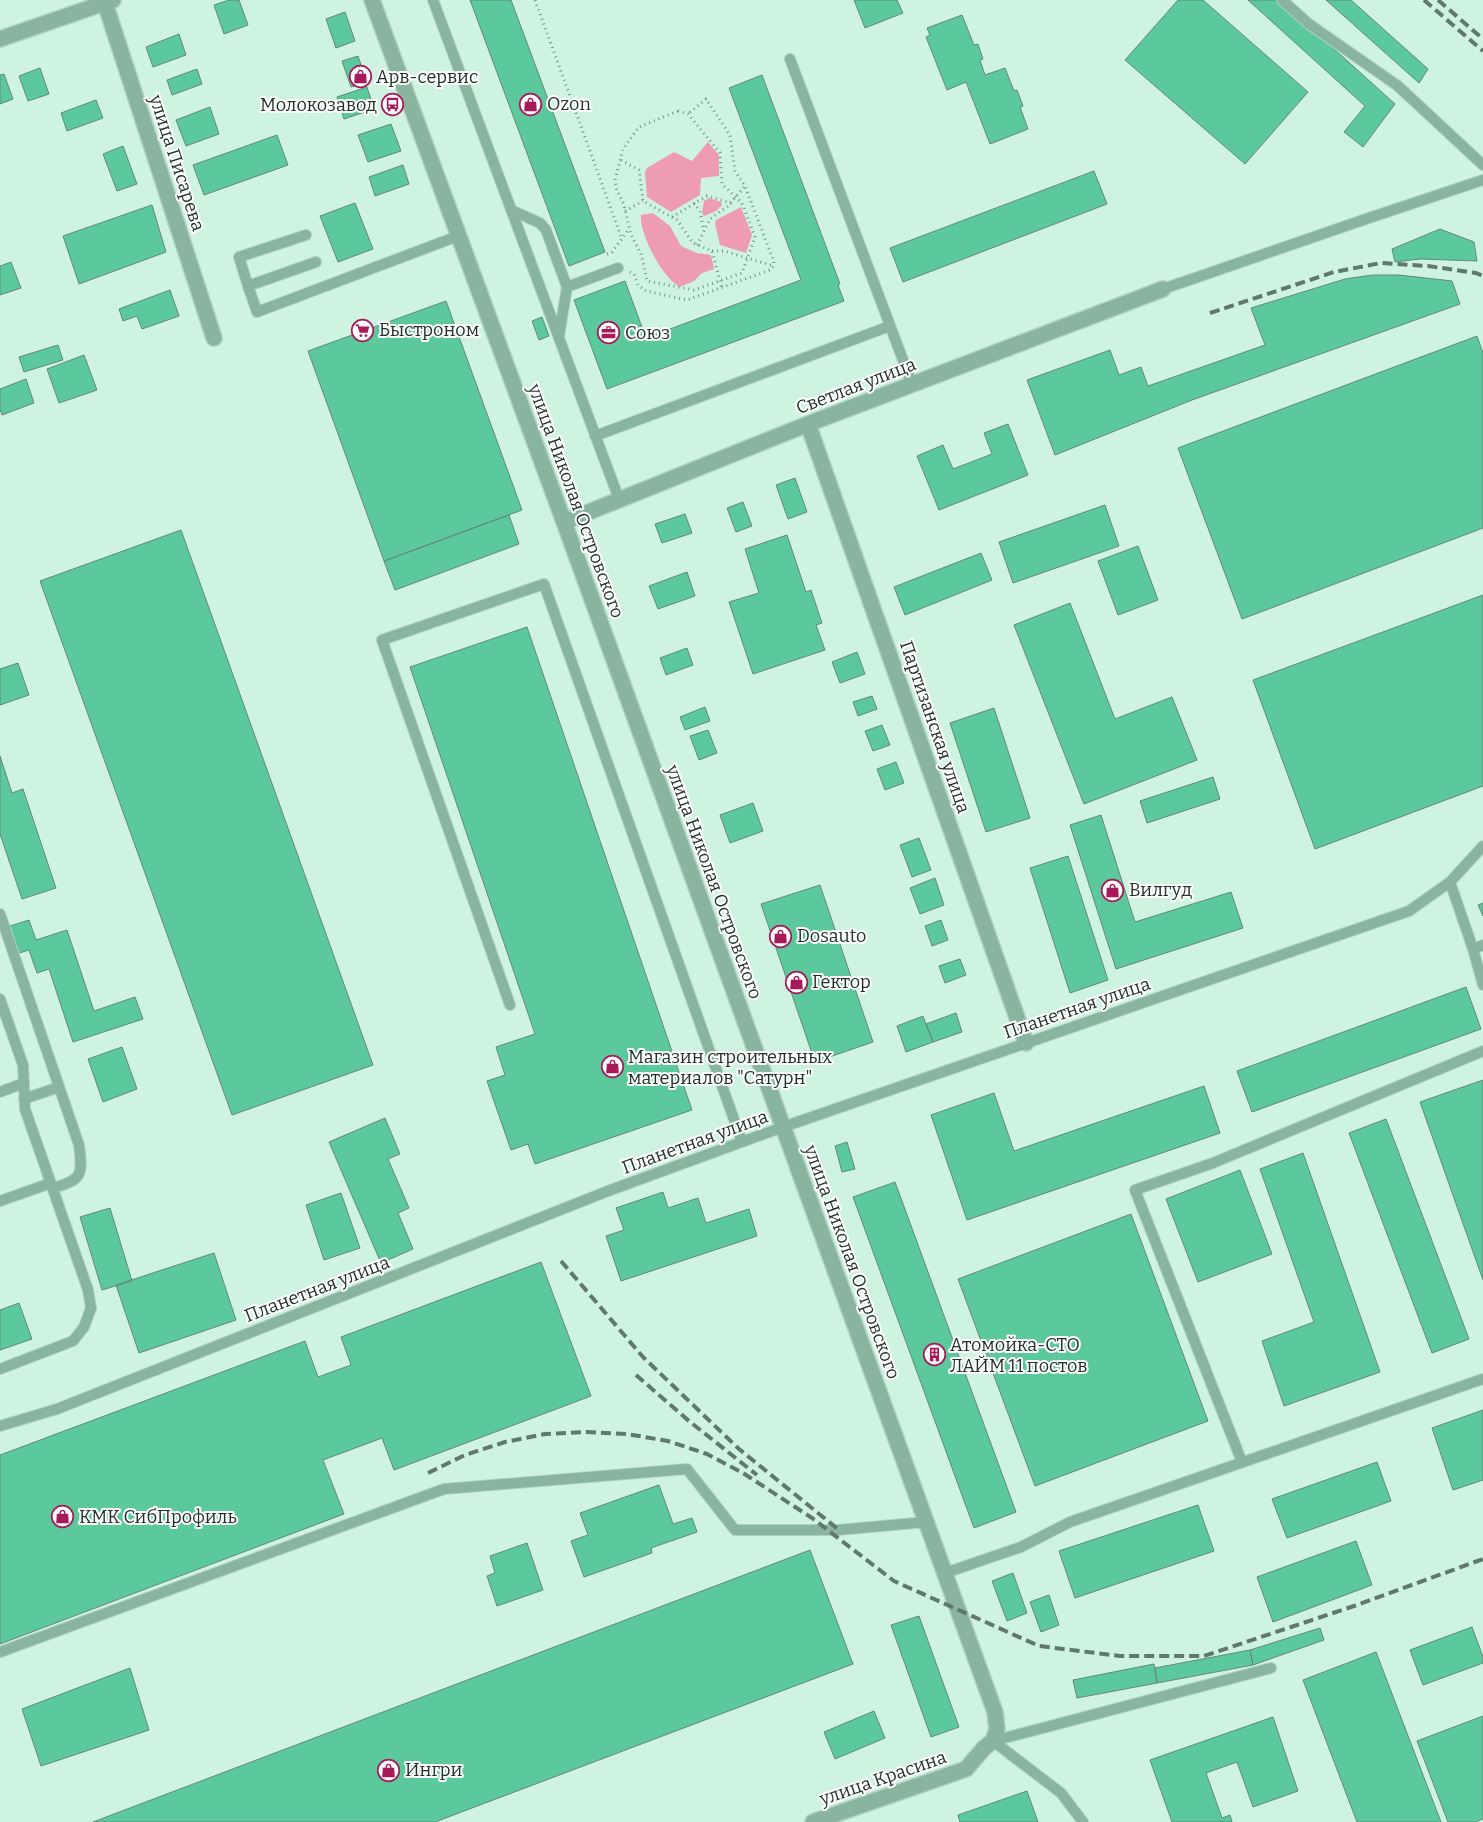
<svg xmlns="http://www.w3.org/2000/svg" width="1483" height="1822" font-family="Bitter,serif">
<rect width="100%" height="100%" fill="#cef4e1"/>
<path fill="#ee9bb4" d="M708,142L719,155V176L701,178L700,195L671,212L647,197L645,172L647,168L674,152L692,161Z
M709,198L721,202L722,205L716,211L704,216L702,213L704,201Z
M741,207L752,235L746,253L720,245L715,224L716,220Z
M653,213L670,226L681,246L697,253L711,255L714,269L702,273L694,281L680,287C663,279 639,234 641,215Z"/>
<path fill="#5bc99c" stroke="#658878" d="M229,0H239L248,25L224,34L214,5Z
M470,0H511L605,252L569,266Z
M854,0H897L903,13L865,28Z
M1178,0H1203L1308,92L1245,164L1125,60Z
M1248,0H1280L1395,104L1363,147L1344,132L1365,106Z
M1326,0H1351L1428,69L1419,83Z
M345,12L355,41L336,48L326,19Z
M962,15L974,45L978,44L983,59L980,60L985,75L1005,68L1014,91L1017,90L1023,106L1020,107L1028,129L990,144L966,82L947,90L926,37L930,35L927,28Z
M179,34L186,55L153,67L146,47Z
M358,56L367,82L351,87L342,61Z
M40,68L49,94L28,101L19,76Z
M197,69L202,84L172,95L167,80Z
M4,74L13,99L0,104V75Z
M762,75L840,284L838,285L844,301L607,389L574,300L625,281L646,338L801,280L729,88Z
M367,87L374,109L344,119L337,97Z
M96,100L103,118L67,131L61,113Z
M210,107L219,134L186,146L176,120Z
M391,124L401,151L368,162L358,135Z
M277,135L288,165L204,195L193,165Z
M123,146L137,184L117,191L103,154Z
M403,165L409,184L375,196L369,177Z
M1094,171L1107,204L903,282L890,248Z
M355,203L373,249L338,262L320,216Z
M152,205L166,252L79,284L63,236Z
M1440,229L1474,242L1477,261L1420,259L1395,262L1392,249Z
M11,262L21,288L0,295V266Z
M1372,275H1399L1452,281L1460,304L1192,400L1055,455L1027,380L1110,350L1119,375L1141,367L1148,386L1265,345L1251,308L1345,279Z
M170,290L179,316L142,329L137,316L123,321L119,309Z
M446,301L522,510L384,561L308,351Z
M542,317L549,336L539,340L532,321Z
M1477,336L1483,353V528L1242,619L1178,448Z
M58,345L63,360L24,372L19,357Z
M84,355L97,390L59,403L47,369Z
M26,379L34,403L2,415L0,409V389Z
M1008,424L1028,475L939,510L917,456L943,445L953,469L992,454L984,433Z
M795,478L807,512L788,519L776,485Z
M743,502L752,526L736,532L727,508Z
M1105,505L1119,546L1013,583L999,542Z
M685,514L692,533L662,543L655,524Z
M509,515L519,544L395,590L384,561Z
M181,530L373,1065L232,1115L40,581Z
M787,535L806,592L811,590L822,623L816,625L825,650L753,674L729,602L759,593L745,549Z
M1138,546L1158,600L1118,615L1098,561Z
M981,553L992,580L905,615L894,587Z
M687,572L695,596L658,609L649,586Z
M1483,595V786L1315,849L1253,680Z
M1070,603L1115,719L1172,697L1197,760L1084,804L1014,625Z
M527,627L692,1110L535,1164L528,1144L511,1150L487,1081L505,1075L496,1047L535,1034L410,667Z
M687,648L693,665L666,675L660,658Z
M857,652L865,674L840,683L832,662Z
M18,663L29,695L0,705V669Z
M872,696L877,709L858,716L853,702Z
M705,707L710,721L685,730L680,717Z
M994,708L1030,818L986,832L950,723Z
M882,725L890,745L873,751L865,731Z
M708,730L717,753L699,760L690,736Z
M0,756L12,793L23,789L56,888L22,899L0,834Z
M896,762L904,783L885,790L877,769Z
M1213,777L1220,799L1147,823L1140,801Z
M753,803L763,831L730,843L720,815Z
M1101,815L1135,922L1231,892L1243,928L1116,969L1070,825Z
M919,838L931,870L912,877L900,845Z
M1068,856L1108,980L1070,993L1030,868Z
M935,878L944,905L920,914L910,888Z
M820,885L873,1042L815,1062L761,904Z
M1483,903V916L1478,905Z
M29,920L36,940L67,930L94,1011L135,997L143,1019L73,1042L49,969L37,973L29,950L16,954L7,927Z
M941,920L948,940L932,946L925,926Z
M960,959L966,975L945,983L939,966Z
M1466,987L1481,1029L1252,1112L1237,1071Z
M956,1013L962,1032L933,1042L926,1024Z
M923,1016L933,1042L906,1052L897,1026Z
M122,1047L137,1089L103,1102L88,1059Z
M1483,1080V1280L1420,1102Z
M1204,1086L1220,1133L967,1220L931,1115L994,1093L1014,1151Z
M385,1118L400,1154L388,1159L409,1208L398,1213L413,1249L381,1263L329,1142Z
M1386,1119L1469,1339L1432,1353L1349,1133Z
M847,1142L855,1169L842,1172L835,1146Z
M1303,1153L1380,1372L1284,1406L1262,1341L1314,1322L1260,1169Z
M1240,1170L1272,1254L1198,1282L1166,1199Z
M895,1182L1016,1512L974,1528L853,1197Z
M663,1192L668,1208L698,1198L706,1223L749,1209L757,1236L621,1281L606,1236L624,1230L616,1208Z
M341,1193L360,1248L324,1260L306,1205Z
M110,1208L132,1281L102,1290L80,1217Z
M1131,1214L1208,1421L1035,1486L958,1279Z
M214,1253L236,1320L139,1353L116,1285Z
M541,1262L591,1396L394,1470L382,1438L323,1460L344,1514L0,1644V1455L305,1341L318,1377L351,1365L341,1337Z
M19,1303L32,1339L0,1350V1310Z
M1483,1410V1480L1453,1490L1432,1428Z
M1377,1462L1391,1501L1287,1538L1272,1499Z
M659,1485L673,1524L692,1518L697,1532L651,1548L652,1553L584,1577L571,1541L588,1535L580,1513Z
M1198,1505L1214,1551L1075,1598L1059,1551Z
M1356,1541L1372,1585L1273,1622L1257,1577Z
M527,1543L543,1590L497,1606L487,1576L495,1573L490,1556Z
M810,1550L853,1664L435,1822H93Z
M1013,1573L1027,1613L1007,1621L992,1581Z
M1049,1595L1059,1625L1041,1632L1030,1602Z
M919,1616L959,1727L931,1737L891,1625Z
M1472,1627L1483,1657V1663L1423,1685L1410,1650Z
M1320,1628L1324,1640L1253,1665L1250,1650Z
M1250,1650L1253,1665L1157,1683L1155,1668Z
M1376,1652L1441,1822H1357L1303,1680Z
M1154,1664L1157,1683L1077,1698L1073,1680Z
M130,1668L149,1730L41,1766L22,1709Z
M874,1711L885,1738L835,1759L824,1732Z
M1483,1716V1819L1475,1822H1448L1417,1741Z
M1273,1717L1298,1791L1253,1807L1237,1762L1206,1773L1222,1818L1230,1815L1232,1822H1172L1150,1760Z
M1027,1791L1038,1822H960L958,1815Z"/>
<g fill="none" stroke-linecap="round" stroke-linejoin="round">
<defs>
<path id="service" d="M433,0L619,499
M1282,0L1309,24L1398,86L1483,165
M790,59L912,384
M511,210L540,223L546,230L567,287L559,336
M316,262L248,286L257,312L458,236
M248,286L239,257L306,235
M567,287L618,268
M1163,289L1363,220L1483,180
M595,436L890,326
M1450,882L1473,949
M0,914L79,1145C83,1175 82,1180 53,1188
M1483,945L1473,949L1483,985
M0,999L23,1065L25,1109L88,1290L91,1308L84,1327L73,1341L0,1369
M510,1005L382,640L544,584L742,1142
M0,1092L24,1083
M24,1099L59,1087
M0,1201L51,1183
M0,1426L57,1409L608,1191L783,1127L1409,911L1450,882L1483,846
M1242,1462L1135,1190L1213,1163L1483,1051
M945,1573L1021,1547L1070,1522L1483,1379
M0,1652L444,1489L687,1469L735,1530H838L926,1522
M993,1741L1271,1668
M993,1741L1061,1793L1083,1822"/>
<path id="minor" d="M104,0L214,338
M0,39L113,0
M808,424L1026,1043
M564,522L808,424L1163,289"/>
<path id="tertiary" d="M372,0L564,522L995,1712L997,1729L993,1741L984,1748L966,1769L813,1822"/>
</defs>
<use href="#service" stroke="#afd1c0" stroke-width="12"/>
<use href="#minor" stroke="#afd1c0" stroke-width="18"/>
<use href="#tertiary" stroke="#afd1c0" stroke-width="18"/>
<path stroke="#779285" stroke-width="3" stroke-dasharray="1 4" stroke-linecap="butt" d="M535,0L622,239
M678,111L688,114L720,153L722,184L742,203L755,237L742,273L694,290L647,281L641,254L631,235L624,205L616,188L615,180L623,149L639,127Z
M621,160L639,170L643,201L677,220L693,243L712,251L722,288
M694,203L700,212L704,231
M625,211L643,201
M672,217L707,196L731,203
M697,245L710,219L728,206L745,186
M712,251H724L774,266
M607,254L612,252L629,229
M630,272L634,274L638,285L646,291L687,300L770,270L774,266V262L745,186L735,171L730,135L706,99L688,114"/>
<use href="#service" stroke="#89b49f" stroke-width="10"/>
<use href="#minor" stroke="#89b49f" stroke-width="15"/>
<use href="#tertiary" stroke="#89b49f" stroke-width="15"/>
<path stroke="#61786d" stroke-width="4" stroke-dasharray="10 5" stroke-linecap="butt" d="M1424,0L1483,51
M1438,0L1483,39
M1210,313L1334,272L1381,263L1428,266L1476,273L1483,276
M561,1261L643,1357L739,1449L839,1530
M636,1375L689,1421L757,1475
M428,1473L465,1455L505,1442L545,1434L586,1432L627,1434L668,1441L707,1454L743,1473L812,1518L894,1581L1039,1646L1120,1656H1204L1354,1606L1483,1559"/>
</g>
<defs>
<symbol id="shop-ring" viewBox="-11 -11 22 22"><circle r="9.5" fill="#fff" stroke="#a8195a" stroke-width="1.5"/><path d="M-5-2.5h2.3a2.7 3.5 0 0 1 5.4 0H5L5.5 6h-11ZM-1.5-2.5h3a1.5 2.3 0 0 0-3 0Z" fill="#a8195a"/></symbol>
<symbol id="bus-ring" viewBox="-11 -11 22 22"><circle r="9.5" fill="#fff" stroke="#a8195a" stroke-width="1.5"/><path d="M-5-6H5V4H4V6H2V4H-2V6H-4V4H-5ZM-3.5-4V0h7V-4ZM-3.5 1.2v1.5H-2V1.2ZM2 1.2v1.5H3.5V1.2Z" fill="#a8195a"/></symbol>
<symbol id="supermarket-ring" viewBox="-11 -11 22 22"><circle r="9.5" fill="#fff" stroke="#a8195a" stroke-width="1.5"/><path d="M-6-5.5h2.5l.6 2H6L4.5 2H-2.5L-4.4-4H-6ZM-1.5 3.2a1.3 1.3 0 1 0 .1 0ZM3 3.2a1.3 1.3 0 1 0 .1 0Z" fill="#a8195a"/></symbol>
<symbol id="office-ring" viewBox="-11 -11 22 22"><circle r="9.5" fill="#fff" stroke="#a8195a" stroke-width="1.5"/><path d="M-6-3h4V-5.5h4V-3h4V5H-6ZM-1-4.5V-3h2v-1.5ZM-6 0V1H6V0Z" fill="#a8195a"/></symbol>
<symbol id="building-ring" viewBox="-11 -11 22 22"><circle r="9.5" fill="#fff" stroke="#a8195a" stroke-width="1.5"/><path d="M-4-6H4V6H1V3H-1V6H-4ZM-2.5-4.3h1.7v1.8h-1.7ZM.8-4.3h1.7v1.8H.8ZM-2.5-1h1.7V.8h-1.7ZM.8-1h1.7V.8H.8Z" fill="#a8195a"/></symbol>
</defs>
<g fill-rule="evenodd">
<use href="#shop-ring" x="348" y="64" width="25" height="25"/>
<use href="#shop-ring" x="518" y="92" width="25" height="25"/>
<use href="#bus-ring" x="380" y="92" width="25" height="25"/>
<use href="#supermarket-ring" x="350" y="318" width="25" height="25"/>
<use href="#office-ring" x="596" y="320" width="25" height="25"/>
<use href="#shop-ring" x="1100" y="878" width="25" height="25"/>
<use href="#shop-ring" x="768" y="924" width="25" height="25"/>
<use href="#shop-ring" x="784" y="970" width="25" height="25"/>
<use href="#shop-ring" x="600" y="1054" width="25" height="25"/>
<use href="#building-ring" x="922" y="1342" width="25" height="25"/>
<use href="#shop-ring" x="50" y="1504" width="25" height="25"/>
<use href="#shop-ring" x="376" y="1758" width="25" height="25"/>
</g>
<g text-anchor="middle" dominant-baseline="central" stroke-width="4" stroke-linejoin="round" paint-order="stroke">
<g font-size="18" fill="#22312a" stroke="#fff" text-anchor="start">
<text x="376" y="77">Арв-сервис</text>
<text x="547" y="104">Ozon</text>
<text x="377" y="105" text-anchor="end">Молокозавод</text>
<text x="379" y="330">Быстроном</text>
<text x="625" y="333">Союз</text>
<text x="1129" y="890">Вилгуд</text>
<text x="797" y="936">Dosauto</text>
<text x="812" y="982">Гектор</text>
<text x="628" y="1057">Магазин строительных<tspan x="628" dy="21">материалов "Сатурн"</tspan></text>
<text x="950" y="1345">Атомойка-СТО<tspan x="950" dy="21">ЛАЙМ 11 постов</tspan></text>
<text x="79" y="1517">КМК СибПрофиль</text>
<text x="405" y="1770">Ингри</text>
</g>
<g font-size="18" fill="#22312a" stroke="#fff">
<text transform="translate(177 163) rotate(72)">улица Писарева</text>
<text transform="translate(856 386) rotate(-21)">Светлая улица</text>
<text transform="translate(576 501) rotate(70)">улица Николая Островского</text>
<text transform="translate(935 727) rotate(71)">Партизанская улица</text>
<text transform="translate(714 882) rotate(70)">улица Николая Островского</text>
<text transform="translate(1077 1008) rotate(-19)">Планетная улица</text>
<text transform="translate(695 1142) rotate(-20)">Планетная улица</text>
<text transform="translate(852 1262) rotate(70)">улица Николая Островского</text>
<text transform="translate(317 1289) rotate(-21)">Планетная улица</text>
<text transform="translate(883 1778) rotate(-19)">улица Красина</text>
</g>
</g>
</svg>
